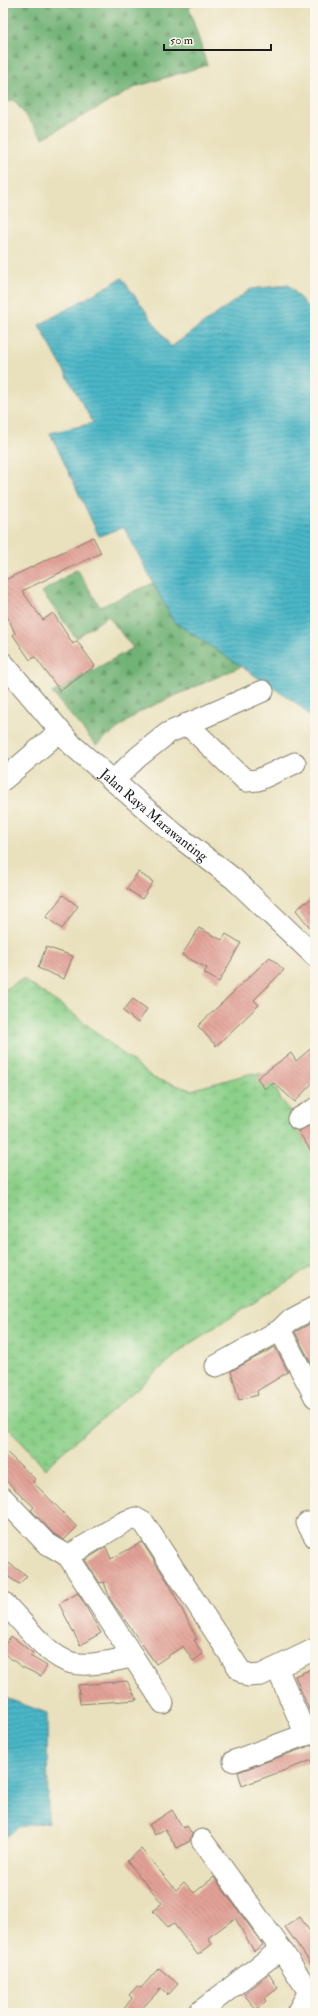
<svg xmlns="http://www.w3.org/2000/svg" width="318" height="2016" font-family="'IM FELL Double Pica',serif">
<defs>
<pattern id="forest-firs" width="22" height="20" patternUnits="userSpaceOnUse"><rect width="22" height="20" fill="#71b276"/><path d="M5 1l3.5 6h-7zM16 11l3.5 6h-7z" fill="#5c9060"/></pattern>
<pattern id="wetland-marsh" width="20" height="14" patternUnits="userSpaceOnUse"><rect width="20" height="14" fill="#8cd08a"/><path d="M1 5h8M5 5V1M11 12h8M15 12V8" fill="none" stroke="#78b276"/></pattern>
<pattern id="water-rules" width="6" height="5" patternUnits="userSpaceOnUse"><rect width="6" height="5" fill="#4cb7c8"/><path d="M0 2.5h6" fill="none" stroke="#3e94a2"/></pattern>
<pattern id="building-back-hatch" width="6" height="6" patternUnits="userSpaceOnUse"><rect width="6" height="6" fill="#e2a197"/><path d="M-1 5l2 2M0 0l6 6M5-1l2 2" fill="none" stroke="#c18a82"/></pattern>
</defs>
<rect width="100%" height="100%" fill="#fbf7ec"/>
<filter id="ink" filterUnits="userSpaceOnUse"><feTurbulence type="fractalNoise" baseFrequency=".025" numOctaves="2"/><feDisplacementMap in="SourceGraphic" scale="8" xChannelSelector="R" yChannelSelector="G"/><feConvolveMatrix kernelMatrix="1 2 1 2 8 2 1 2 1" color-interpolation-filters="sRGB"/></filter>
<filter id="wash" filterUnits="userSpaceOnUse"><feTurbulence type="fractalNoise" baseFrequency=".012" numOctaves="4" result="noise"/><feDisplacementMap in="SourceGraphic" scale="16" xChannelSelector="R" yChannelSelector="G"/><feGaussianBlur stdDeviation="0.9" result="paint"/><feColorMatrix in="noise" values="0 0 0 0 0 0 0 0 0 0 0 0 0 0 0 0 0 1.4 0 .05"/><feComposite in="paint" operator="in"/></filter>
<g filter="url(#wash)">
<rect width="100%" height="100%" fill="#e9e1bd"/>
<path fill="url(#forest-firs)" stroke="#466749" d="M3,3H195L189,8L207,65L138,86L43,138L14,100L3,103Z
M77,569L100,607L153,583L173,621L242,666L141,711L96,745L52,693L133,648L108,616L76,638L42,592Z"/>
<path fill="url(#wetland-marsh)" stroke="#547653" d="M23,979L71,1012L153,1078L191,1090L252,1073L269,1075L280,1098L315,1141V1264L189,1344L58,1456L45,1469L3,1421V991Z"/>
<path fill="url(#water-rules)" stroke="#346a72" d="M122,278L171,347L251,289L289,285L315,316V722L299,705L173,621L124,527L99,536L50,433L93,423L39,325Z
M3,1697L47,1713L48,1822L18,1827L3,1840Z"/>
<g id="blocks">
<path fill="url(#building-back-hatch)" d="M93,537L101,553L22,591L43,620L53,613L73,644L77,641L95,666L60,691L35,657L30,660L13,635L15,633L3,607V581Z
M138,872L153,882L142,899L127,889Z
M63,895L78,906L62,929L46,917Z
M315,895V934L296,910Z
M199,928L222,940L226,934L241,943L219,982L204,973L207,968L182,955Z
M46,947L73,956L64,979L38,968Z
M270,957L284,970L254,1000L259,1005L216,1046L198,1026Z
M133,999L147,1009L138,1023L123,1011Z
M315,1045V1080L295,1102L274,1083L265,1089L257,1078L291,1053L296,1061Z
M315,1123V1157L298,1131Z
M315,1321V1371L295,1332Z
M275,1347L288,1372L257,1391L258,1395L239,1400L231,1371Z
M3,1449L35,1479L33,1482L77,1527L64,1540L54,1534L31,1510L34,1507L3,1478Z
M142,1542L168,1582L197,1639L194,1640L203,1654L193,1661L183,1646L156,1664L110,1599L104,1582L100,1583L85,1560L106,1547L111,1559Z
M3,1559L27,1576L19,1584L3,1573Z
M78,1593L101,1633L80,1645L59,1604Z
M11,1636L33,1653L30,1656L47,1666L41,1676L22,1667L3,1653V1647Z
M311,1669L315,1679V1719H313L295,1676Z
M127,1681L137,1700L80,1704L78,1685Z
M315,1744V1759L242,1786L238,1772Z
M172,1810L183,1828L187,1826L192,1834L190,1841L177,1848L165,1829L155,1835L149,1825Z
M141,1849L176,1890L184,1882L194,1893L214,1877L263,1945L254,1951L235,1918L208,1938L212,1944L198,1955L173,1923L168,1927L153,1911L162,1903L127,1861Z
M300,1917L315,1939V1969L285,1927Z
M159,1968L178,1984L168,1995L161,1988L138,2013H121L132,1998L129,1995L137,1986L141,1988Z
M269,1974L278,1988L264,1999L266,2001L256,2010L244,1994Z"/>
</g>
</g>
<g filter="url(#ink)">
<use href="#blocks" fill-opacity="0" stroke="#827e6c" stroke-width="1"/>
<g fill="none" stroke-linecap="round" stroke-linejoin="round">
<defs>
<g id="minor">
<path id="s1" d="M3,663L72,745L175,834L234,879L315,956"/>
<path d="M187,724L246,781L258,780L295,763"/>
<path d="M3,780L59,732"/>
<path d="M113,781L138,757L168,733L263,691"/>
<path d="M298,1119L315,1109"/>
<path d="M280,1330L315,1397"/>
<path d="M216,1366L280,1330L289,1321L315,1307"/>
<path d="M3,1498L46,1543L68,1556L124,1522L135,1518L144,1523L240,1670L248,1676L261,1675L315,1649"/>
<path d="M307,1523L315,1537"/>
<path d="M68,1556L163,1703"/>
<path d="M3,1602C22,1620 47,1657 72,1663C91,1667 114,1660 133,1657"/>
<path d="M277,1668L306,1735"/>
<path d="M234,1761L315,1731"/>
<path d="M202,1840L281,1949L309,1992L315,1998"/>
<path d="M198,2013L281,1949"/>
<path d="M297,2013L309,1992"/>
</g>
</defs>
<use href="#minor" stroke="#827e6c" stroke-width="23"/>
<use href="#minor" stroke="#fff" stroke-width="21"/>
</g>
</g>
<g text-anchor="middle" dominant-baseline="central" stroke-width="3.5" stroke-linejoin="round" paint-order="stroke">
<g font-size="14" fill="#1c1c1c" stroke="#fbf7ec">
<text stroke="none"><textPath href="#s1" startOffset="215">Jalan Raya Marawanting</textPath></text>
</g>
</g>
<rect width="318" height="2016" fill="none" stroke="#fbf7ec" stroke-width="16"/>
<path d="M164 44v6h107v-6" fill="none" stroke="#1c1c1c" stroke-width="2"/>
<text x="170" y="44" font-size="12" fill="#1c1c1c" stroke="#fbf7ec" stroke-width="3" paint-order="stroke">50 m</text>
</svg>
